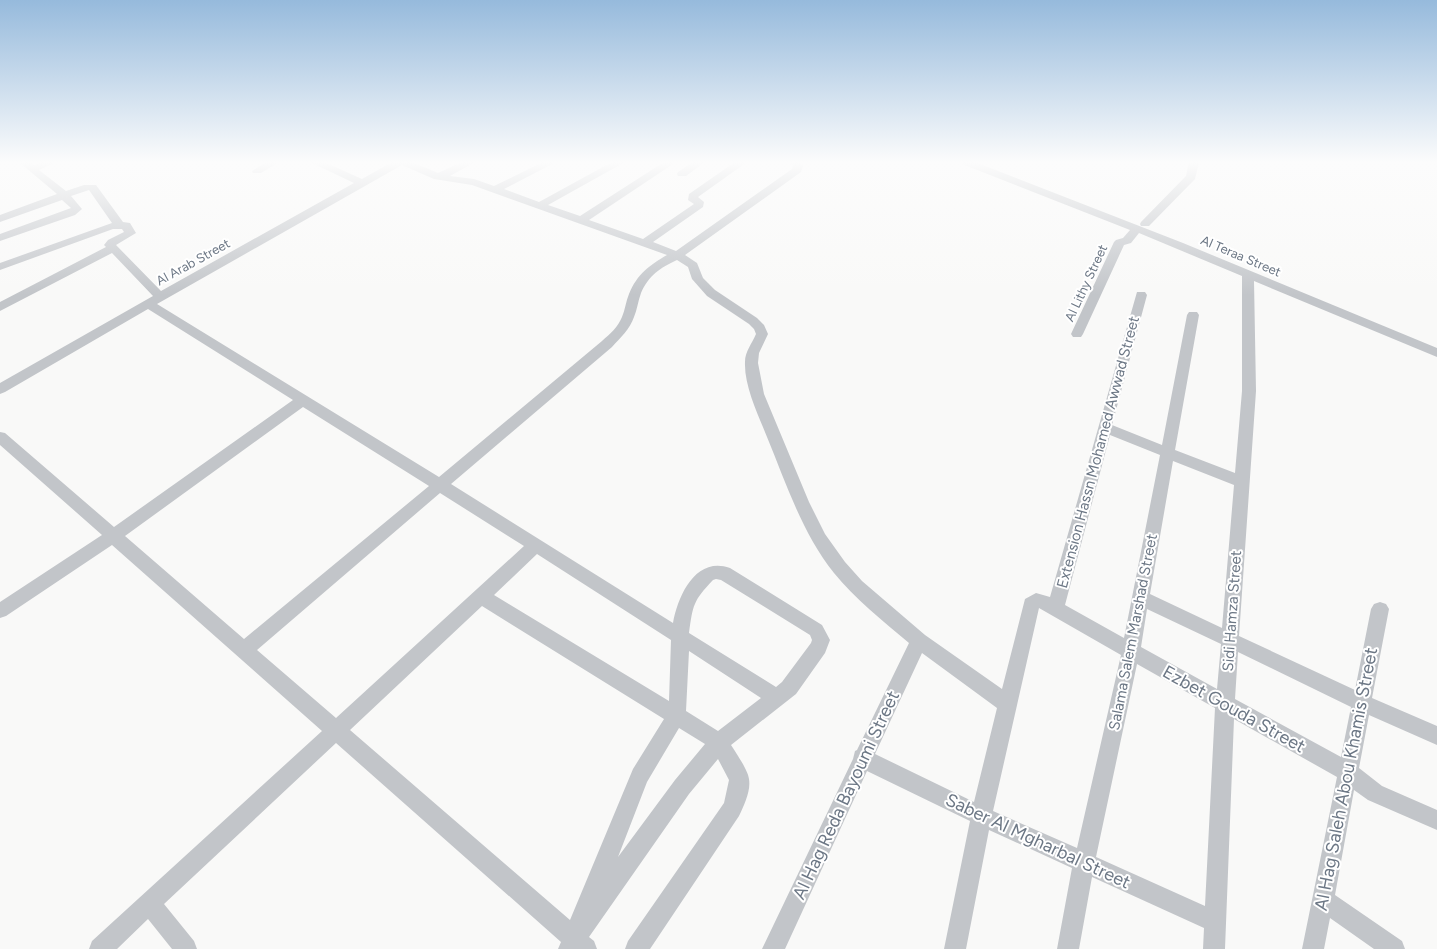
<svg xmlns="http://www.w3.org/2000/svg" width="1437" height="949" font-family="Figtree,sans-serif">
<rect width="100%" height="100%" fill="#f9f9f8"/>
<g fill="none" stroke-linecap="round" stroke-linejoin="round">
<path fill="#c2c5c9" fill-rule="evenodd" d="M19,162H30L34,165L41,162H56L39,170L66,191L84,185H96L123,222L130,223L136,233L116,245L161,291L354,183L310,162H324L362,179L392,162H412L438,173L462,162H475L450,176L474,179L494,186L543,162H556L504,189L539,202L612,162H625L548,205L580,216L664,162H676L589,220L643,239L694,204L688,200L689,194L735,162H747L698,197L704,202L703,207L653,242L676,251L792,169L793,166L790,162H800L803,166L801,172L685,255L697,263L703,278L715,290L757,318L764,325L768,334L759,353L758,363L764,394L809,502L825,534L845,562L862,581L925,635L1002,689L1025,599L1036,593L1050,597L1137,292H1145L1147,295L1112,425L1162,445L1187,315L1189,312H1197L1199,315L1175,450L1235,473L1242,391V276L1139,233L1131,243L1124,245L1083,334L1081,337H1073L1071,334L1114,242L1116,240L1123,238L1130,230L962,164L960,162H975L1183,243L1437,348V357L1254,281L1256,391L1239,636L1355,690L1371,609L1374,604L1380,602L1386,604L1389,609L1372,698L1437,726V745L1369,715L1359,768L1382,786L1437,810V830L1368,800L1354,790L1335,895L1402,941L1405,949H1374L1330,918L1324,949H1302L1337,777L1234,719L1225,949H1203L1204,928L1092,877L1079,949H1057L1072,868L989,830L966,949H944L970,821L867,771L785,949H762L853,759L855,751L857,750L909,643C883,621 855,599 834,573C802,533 786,483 767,437C758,414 744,386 745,362C745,351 752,344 756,334L754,329L749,324L707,296L692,279L688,267L677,260C660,268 649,275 641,293C638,301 637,310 634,317C630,329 620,338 612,347L451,484L673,623C678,595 696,556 730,568L822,625L830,640L825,653L796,694L731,745C736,753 748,770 749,779C751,791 744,805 739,816L650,949H625L628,941L724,803L729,780L718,759L689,794L589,937L594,941L597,949H558L561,942L336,743L164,904L194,941L197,949H172L148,919L117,949H89L92,941L322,731L112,545L6,616L0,618V602L102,535L0,445V432L5,433L114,527L293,400L148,309L5,392L0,394V383L153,296L112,253L0,311V302L106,247L104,245L108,240L124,232L122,229H113L0,270V263L112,223L89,190L71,196L82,209L75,215L0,241V234L71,208L62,200L0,222V215L57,194ZM402,165L434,179L472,185L667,255C650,265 637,274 629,294C626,301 625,310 622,317C618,327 610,334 602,341L439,477L157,304ZM303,407L429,486L244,639L125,536ZM1110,435L1160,455L1124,638L1065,605ZM1173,461L1234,485L1222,628L1150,594ZM440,493L524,546L336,718L257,650ZM537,554L671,640L669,701L494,595ZM716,579L721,580L810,635L812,640L811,643L782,682L776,687L689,633C693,605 693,601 713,580ZM482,606L664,719L633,769L570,920L350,730ZM1039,608L1121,655L1077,848L993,811ZM1147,609L1221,644L1217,689L1141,647ZM689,651L761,698L718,731L686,711ZM1238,652L1351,707L1341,757L1235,699ZM922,653L997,708L974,802L875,754ZM1137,664L1215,708L1205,906L1096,857ZM679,728L705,744L675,780L618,857L647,782Z
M266,162H279L261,173H253L252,171Z
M693,162H705L686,176H678L677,174L678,172Z
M1189,162H1199L1195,179L1149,226H1141L1140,224L1141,222L1186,176Z"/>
</g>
<linearGradient id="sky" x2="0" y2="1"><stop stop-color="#96badc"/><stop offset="0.55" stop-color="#fcfcfc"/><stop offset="1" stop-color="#fcfcfc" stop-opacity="0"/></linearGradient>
<rect width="1437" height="295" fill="url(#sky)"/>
<g text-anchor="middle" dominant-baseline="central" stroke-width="4" stroke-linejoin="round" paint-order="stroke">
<g font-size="13" fill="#6c7785" stroke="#fff">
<text transform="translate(1241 256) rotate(23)">Al Teraa Street</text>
<text transform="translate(193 262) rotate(-29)">Al Arab Street</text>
<text transform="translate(1086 283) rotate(-65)">Al Lithy Street</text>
</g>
<g font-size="15" fill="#6c7785" stroke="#fff">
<text transform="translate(1098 452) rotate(-75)">Extension Hassn Mohamed Awwad Street</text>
<text transform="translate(1232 611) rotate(-86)">Sidi Hamza Street</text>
<text transform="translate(1133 632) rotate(-79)">Salama Salem Marshad Street</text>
</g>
<g font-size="18" fill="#6c7785" stroke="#fff">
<text transform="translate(1234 709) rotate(29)">Ezbet Gouda Street</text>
<text transform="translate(1346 779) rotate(-79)">Al Hag Saleh Abou Khamis Street</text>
<text transform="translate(846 795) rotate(-65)">Al Hag Reda Bayoumi Street</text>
<text transform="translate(1038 841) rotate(25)">Saber Al Mgharbal Street</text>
</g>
</g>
</svg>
